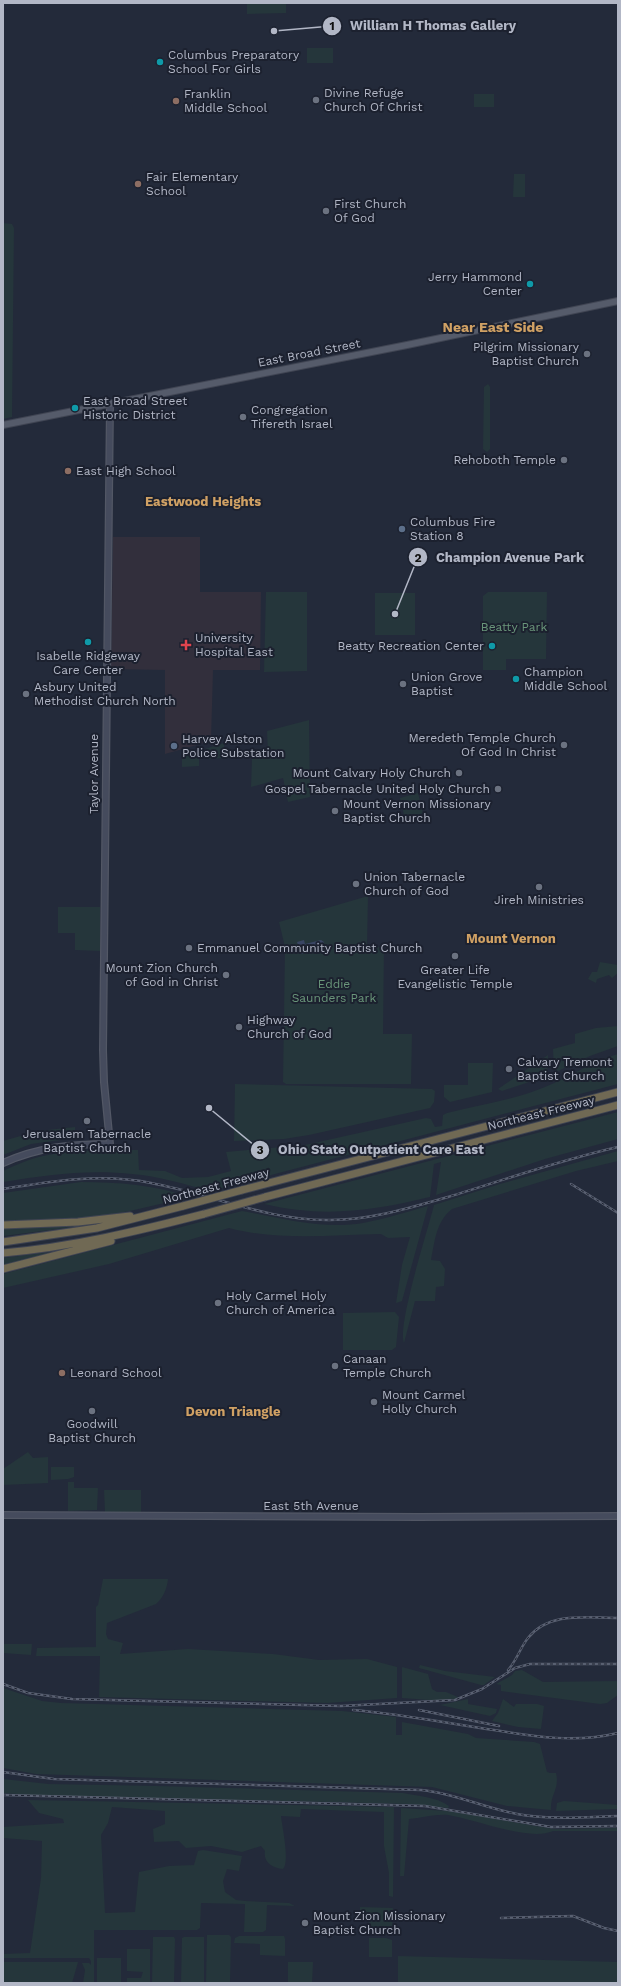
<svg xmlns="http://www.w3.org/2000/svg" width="621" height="1986" font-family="'Work Sans',sans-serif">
<rect width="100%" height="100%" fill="#232a3a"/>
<path fill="#322f3c" d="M113,537H200V592H261L260,670H213L211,741L165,754V670L111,669Z"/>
<path fill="#25363b" d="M247,3H286V13L247,14Z
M307,48H333V63H307Z
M474,94H494V107H474Z
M514,174H525V197H513Z
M3,223L12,224L14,228L12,415V417L3,419Z
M488,384L490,387V449L487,452L483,449L484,387Z
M266,592H307V671L264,672Z
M488,592H547L546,659H506V670H483V596Z
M375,593H415V635H375Z
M309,720L310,797L288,802L283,778L251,787L252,759L268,754L267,731Z
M224,743V758L205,759V749Z
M199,751V766L182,767V756Z
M418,793L423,813L405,819L400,798Z
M368,896L367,947H384L383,1034H412L411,1084H286L283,1082L285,947L279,922Z
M58,907H100V951L75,950V933H58Z
M600,962L618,965V973L612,978L609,975L597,979L596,983L588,979L592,972H597Z
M618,1026V1046L590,1056L558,1071L554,1070L553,1049L575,1043V1034L596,1028Z
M618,1054V1084L210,1191C184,1184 158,1176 132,1174C89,1169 45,1175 3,1182V1171C16,1165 29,1159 43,1156C74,1149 107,1150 138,1150L139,1170L165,1171L182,1178L208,1177L231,1171L226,1152L305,1145L426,1118L431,1119L435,1127L442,1126L443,1115L447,1113C480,1105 514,1100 545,1087C570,1077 592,1061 618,1054Z
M548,1055L547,1076L502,1091L498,1089Z
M468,1063H493L492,1092L450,1102L444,1097V1085H468Z
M235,1084L432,1089L435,1091L434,1102L430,1108L309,1135L284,1139L234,1141Z
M618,1112V1139L545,1159L436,1195L441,1162L434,1164L430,1197C372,1211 323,1218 264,1204Z
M75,1127V1138L31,1144L3,1155V1141L38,1131Z
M618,1151V1161L576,1171L452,1209C436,1222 435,1240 431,1260L440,1261L445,1269L444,1286L436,1287L435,1301H415L404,1343C397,1325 428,1230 434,1205L500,1184Z
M81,1182C118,1182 155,1185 190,1197L130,1211L88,1218L3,1221V1193Z
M428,1206L402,1301L396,1303L402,1265L410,1237L388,1238L381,1234C331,1235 277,1241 229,1228L109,1264L3,1288V1274L242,1211C281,1218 323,1230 363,1223C385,1219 406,1212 428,1206Z
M80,1224L82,1226L3,1236V1228Z
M66,1250L3,1266V1258Z
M395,1312L399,1317L396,1347L392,1350H343V1313Z
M28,1452L33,1458L48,1457V1483L3,1485V1469Z
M51,1467H74V1477L68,1479L51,1480Z
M68,1482H74V1488H98L97,1510L68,1511Z
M104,1490H141V1512H105Z
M103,1579H168C167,1589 163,1598 156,1604L107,1623L106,1634L108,1639L123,1643L120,1654L188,1649L273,1654L319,1660L367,1659L397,1667V1698L327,1703L99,1697L100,1656H36L37,1648L96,1647V1607L98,1605Z
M3,1644H32L31,1655L3,1653Z
M420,1665L445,1671L495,1677L484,1685H481L419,1668Z
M402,1667L428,1674L432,1689L437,1692H446L460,1698L442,1701L402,1698Z
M522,1670L543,1682L618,1681V1695L607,1703L600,1704L501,1691V1685L496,1684L512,1675L515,1671Z
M3,1688L42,1701L61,1703L342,1711L396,1717V1735H402V1722L468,1734L476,1738L534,1742L540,1744L547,1772L550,1773H556C560,1789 550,1794 551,1810L507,1806L432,1787L36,1774L3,1768Z
M468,1699V1704L497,1709L496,1713L490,1716L440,1705Z
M503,1699L514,1707L516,1704H537L544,1706L541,1729L518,1727L492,1721L498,1713Z
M3,1779L48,1784L157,1786L403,1793C417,1796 437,1797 449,1806L448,1808L409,1804L28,1795L3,1793Z
M28,1800L394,1807L393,1897L389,1896V1873L384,1846V1812L301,1809L300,1817L281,1816C282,1827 290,1861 283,1869C272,1868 263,1862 265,1851L261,1846L242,1852L211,1846L186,1848L179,1841L154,1842L153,1829L165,1824V1811L112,1807L108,1823L101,1835L105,1913L135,1912L139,1872L169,1866L194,1865L198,1851L203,1850L242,1856L239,1871L227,1869L223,1881L225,1892L236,1900L245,1901L289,1903L295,1906L267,1905L266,1930L263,1932H244L245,1904L201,1903L200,1928L197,1930H94V1983H83L85,1970L82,1963H89L91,1965V1961L89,1958H3V1954L30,1953L41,1878L42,1841L3,1838V1827L64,1823L63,1819L39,1813Z
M564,1801L618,1805V1809L556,1811L557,1803Z
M401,1808L448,1811L554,1829L618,1828V1831H553C529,1842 475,1819 448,1815C436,1814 421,1818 409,1819L404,1876H400Z
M360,1907L393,1908L392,1932L388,1934H369V1912L360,1911Z
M207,1935H229L231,1937L230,1983H206Z
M239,1936H284L285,1939V1956L260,1955V1944L234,1943L235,1938Z
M153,1937H174L175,1939L174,1983H152Z
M184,1937H204V1983H181L182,1938Z
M369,1938H386L392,1940V1957H369Z
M127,1949H150V1983H127V1978H141L143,1972L127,1971Z
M398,1956L618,1962V1983H398Z
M97,1958H121V1983H97Z
M3,1962H78L72,1983H3Z
M288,1962H313L312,1983H288Z"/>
<path fill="#394563" d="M304,940L305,944L321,940L324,942L320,950L315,954L313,947L312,951L308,952L307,948L308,952L301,954L297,942Z"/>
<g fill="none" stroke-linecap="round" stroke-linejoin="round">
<defs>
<path id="secondary" d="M3,1163C38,1147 72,1144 110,1144L104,1082L103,1050L110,404
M3,1515L419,1517L618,1516"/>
<path id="primary" d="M3,425L407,345L618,301"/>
<path id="highway" d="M242,1190L618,1092
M265,1197L618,1105
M3,1225L78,1222L130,1216
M3,1242L97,1228L183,1206
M3,1253C72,1247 138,1231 204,1214
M3,1269L111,1241"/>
</defs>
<use href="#secondary" stroke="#525765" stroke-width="8"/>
<use href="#primary" stroke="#404553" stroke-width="8"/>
<use href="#highway" stroke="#3f4452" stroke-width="9"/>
<use href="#secondary" stroke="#454b5d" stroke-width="5.5"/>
<use href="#primary" stroke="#555b6a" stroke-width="6"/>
<use href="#highway" stroke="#706954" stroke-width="7"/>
<defs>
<path id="rail" d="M571,1184L618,1213
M3,1189C52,1181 101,1173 151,1183C211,1194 268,1221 330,1220C371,1220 409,1208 448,1197C504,1180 560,1160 618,1147
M508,1670C517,1660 520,1648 528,1638C549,1611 587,1618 618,1618
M3,1684L28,1693L72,1699L341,1706L455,1700L482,1689L515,1668L530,1664H618
M353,1710C400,1714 447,1723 494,1730C536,1737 577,1743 618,1733
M419,1710L499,1726
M3,1772L54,1779L421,1790C454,1793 484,1808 517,1814C550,1820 584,1817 618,1816
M3,1795L425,1806L551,1827L618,1826
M501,1918L573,1916L604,1928L618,1931"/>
</defs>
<use href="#rail" stroke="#596071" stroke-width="2.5"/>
<use href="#rail" stroke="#1c212f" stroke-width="1" stroke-dasharray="3" stroke-linecap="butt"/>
<defs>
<path id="highway-bridge" d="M183,1206L242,1190
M204,1214L265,1197"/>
</defs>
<use href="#highway-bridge" stroke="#3f4452" stroke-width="9" stroke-linecap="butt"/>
<use href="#highway-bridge" stroke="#706954" stroke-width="7"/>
</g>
<g fill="#0f9aa8" stroke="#1c212f" stroke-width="1.5">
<circle cx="160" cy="62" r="4"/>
<circle cx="530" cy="284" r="4"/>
<circle cx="75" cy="408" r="4"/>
<circle cx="88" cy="642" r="4"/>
<circle cx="492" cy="646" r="4"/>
<circle cx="516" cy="679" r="4"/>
</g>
<g fill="#6b7280" stroke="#1c212f" stroke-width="1.5">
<circle cx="316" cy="100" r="4"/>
<circle cx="326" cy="211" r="4"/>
<circle cx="587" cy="354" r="4"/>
<circle cx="243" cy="417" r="4"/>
<circle cx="564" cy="460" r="4"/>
<circle cx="403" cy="684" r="4"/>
<circle cx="26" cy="694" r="4"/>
<circle cx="564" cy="745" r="4"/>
<circle cx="459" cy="773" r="4"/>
<circle cx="498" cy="789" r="4"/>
<circle cx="335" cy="811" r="4"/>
<circle cx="356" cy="884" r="4"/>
<circle cx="539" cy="887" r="4"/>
<circle cx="189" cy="948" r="4"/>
<circle cx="455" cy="956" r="4"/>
<circle cx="226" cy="975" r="4"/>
<circle cx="239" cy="1027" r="4"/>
<circle cx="509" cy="1069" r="4"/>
<circle cx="87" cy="1121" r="4"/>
<circle cx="218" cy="1303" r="4"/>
<circle cx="335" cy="1366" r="4"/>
<circle cx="374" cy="1402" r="4"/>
<circle cx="92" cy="1411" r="4"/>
<circle cx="305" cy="1923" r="4"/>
</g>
<g fill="#8d6e63" stroke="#1c212f" stroke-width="1.5">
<circle cx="176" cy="101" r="4"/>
<circle cx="138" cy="184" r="4"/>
<circle cx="68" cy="471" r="4"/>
<circle cx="62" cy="1373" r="4"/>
</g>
<g fill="#5c6f8a" stroke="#1c212f" stroke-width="1.5">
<circle cx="402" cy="529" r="4"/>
<circle cx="174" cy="746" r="4"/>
</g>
<path fill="#e0444e" stroke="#1c212f" stroke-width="1.5" d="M184 639h4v4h4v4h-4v4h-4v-4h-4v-4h4z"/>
<g text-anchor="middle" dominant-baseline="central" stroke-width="4" stroke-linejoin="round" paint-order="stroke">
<g font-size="12" fill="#b2b7c6" stroke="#1c212f" text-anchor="start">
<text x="168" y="55">Columbus Preparatory<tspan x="168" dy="14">School For Girls</tspan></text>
<text x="324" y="93">Divine Refuge<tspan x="324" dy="14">Church Of Christ</tspan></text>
<text x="184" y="94">Franklin<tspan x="184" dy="14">Middle School</tspan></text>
<text x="146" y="177">Fair Elementary<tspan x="146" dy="14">School</tspan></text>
<text x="334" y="204">First Church<tspan x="334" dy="14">Of God</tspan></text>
<text x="522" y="277" text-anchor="end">Jerry Hammond<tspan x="522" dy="14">Center</tspan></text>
<text x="579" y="347" text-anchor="end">Pilgrim Missionary<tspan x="579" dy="14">Baptist Church</tspan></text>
<text x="83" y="401">East Broad Street<tspan x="83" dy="14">Historic District</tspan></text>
<text x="251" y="410">Congregation<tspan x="251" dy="14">Tifereth Israel</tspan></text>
<text x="556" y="460" text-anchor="end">Rehoboth Temple</text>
<text x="76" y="471">East High School</text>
<text x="410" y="522">Columbus Fire<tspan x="410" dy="14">Station 8</tspan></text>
<text x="195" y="638">University<tspan x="195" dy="14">Hospital East</tspan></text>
<text x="484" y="646" text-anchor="end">Beatty Recreation Center</text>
<text x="88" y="656" text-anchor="middle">Isabelle Ridgeway<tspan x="88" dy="14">Care Center</tspan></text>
<text x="524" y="672">Champion<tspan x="524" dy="14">Middle School</tspan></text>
<text x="411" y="677">Union Grove<tspan x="411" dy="14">Baptist</tspan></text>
<text x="34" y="687">Asbury United<tspan x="34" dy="14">Methodist Church North</tspan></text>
<text x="556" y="738" text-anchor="end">Meredeth Temple Church<tspan x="556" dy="14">Of God In Christ</tspan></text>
<text x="182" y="739">Harvey Alston<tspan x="182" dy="14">Police Substation</tspan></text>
<text x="451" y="773" text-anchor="end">Mount Calvary Holy Church</text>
<text x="490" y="789" text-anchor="end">Gospel Tabernacle United Holy Church</text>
<text x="343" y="804">Mount Vernon Missionary<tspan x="343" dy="14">Baptist Church</tspan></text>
<text x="364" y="877">Union Tabernacle<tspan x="364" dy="14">Church of God</tspan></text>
<text x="539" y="900" text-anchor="middle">Jireh Ministries</text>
<text x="197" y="948">Emmanuel Community Baptist Church</text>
<text x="218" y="968" text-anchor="end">Mount Zion Church<tspan x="218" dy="14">of God in Christ</tspan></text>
<text x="455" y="970" text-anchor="middle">Greater Life<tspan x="455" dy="14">Evangelistic Temple</tspan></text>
<text x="247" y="1020">Highway<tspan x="247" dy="14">Church of God</tspan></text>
<text x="517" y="1062">Calvary Tremont<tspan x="517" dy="14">Baptist Church</tspan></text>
<text x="87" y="1134" text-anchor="middle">Jerusalem Tabernacle<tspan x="87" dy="14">Baptist Church</tspan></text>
<text x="226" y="1296">Holy Carmel Holy<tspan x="226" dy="14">Church of America</tspan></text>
<text x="343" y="1359">Canaan<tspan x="343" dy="14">Temple Church</tspan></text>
<text x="70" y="1373">Leonard School</text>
<text x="382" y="1395">Mount Carmel<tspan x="382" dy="14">Holly Church</tspan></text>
<text x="92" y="1424" text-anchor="middle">Goodwill<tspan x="92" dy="14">Baptist Church</tspan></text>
<text x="313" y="1916">Mount Zion Missionary<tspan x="313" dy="14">Baptist Church</tspan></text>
</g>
<g font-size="12" fill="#b2b7c6" stroke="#1c212f">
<text transform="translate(309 353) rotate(-11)">East Broad Street</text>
<text transform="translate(94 774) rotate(-90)">Taylor Avenue</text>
<text transform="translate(541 1113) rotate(-14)">Northeast Freeway</text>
<text transform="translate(216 1186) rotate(-15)">Northeast Freeway</text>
<text x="311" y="1506">East 5th Avenue</text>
</g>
<g font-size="12" fill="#6a967a" stroke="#1c212f">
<text x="514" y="627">Beatty Park</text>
<text x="334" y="984">Eddie<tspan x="334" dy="14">Saunders Park</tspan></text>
</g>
<g font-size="13" font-weight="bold" fill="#d0a164" stroke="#1c212f">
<text x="203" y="501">Eastwood Heights</text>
<text x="511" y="938">Mount Vernon</text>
<text x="233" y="1411">Devon Triangle</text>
</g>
<g font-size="14" font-weight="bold" fill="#d0a164" stroke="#1c212f">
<text x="493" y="327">Near East Side</text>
</g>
</g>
<path fill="none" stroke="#b2b7c6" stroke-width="1.5" d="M274 31L332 26M395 614L418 557M209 1108L260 1150"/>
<g fill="#b2b7c6" stroke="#1c212f" stroke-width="1.5">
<circle cx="274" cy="31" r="4"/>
<circle cx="395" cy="614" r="4"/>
<circle cx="209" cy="1108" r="4"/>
<circle cx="332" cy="26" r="10"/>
<circle cx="418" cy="557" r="10"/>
<circle cx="260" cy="1150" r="10"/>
</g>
<g font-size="12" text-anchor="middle" font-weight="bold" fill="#111">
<text x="332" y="30">1</text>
<text x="418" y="562">2</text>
<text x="260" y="1154">3</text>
</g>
<g font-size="13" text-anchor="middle" font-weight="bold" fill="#b2b7c6" stroke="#1c212f" stroke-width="4" stroke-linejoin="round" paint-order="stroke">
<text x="433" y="30">William H Thomas Gallery</text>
<text x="510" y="562">Champion Avenue Park</text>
<text x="381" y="1154">Ohio State Outpatient Care East</text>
</g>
<rect width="621" height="1986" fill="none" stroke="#b2b7c6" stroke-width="8"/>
</svg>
